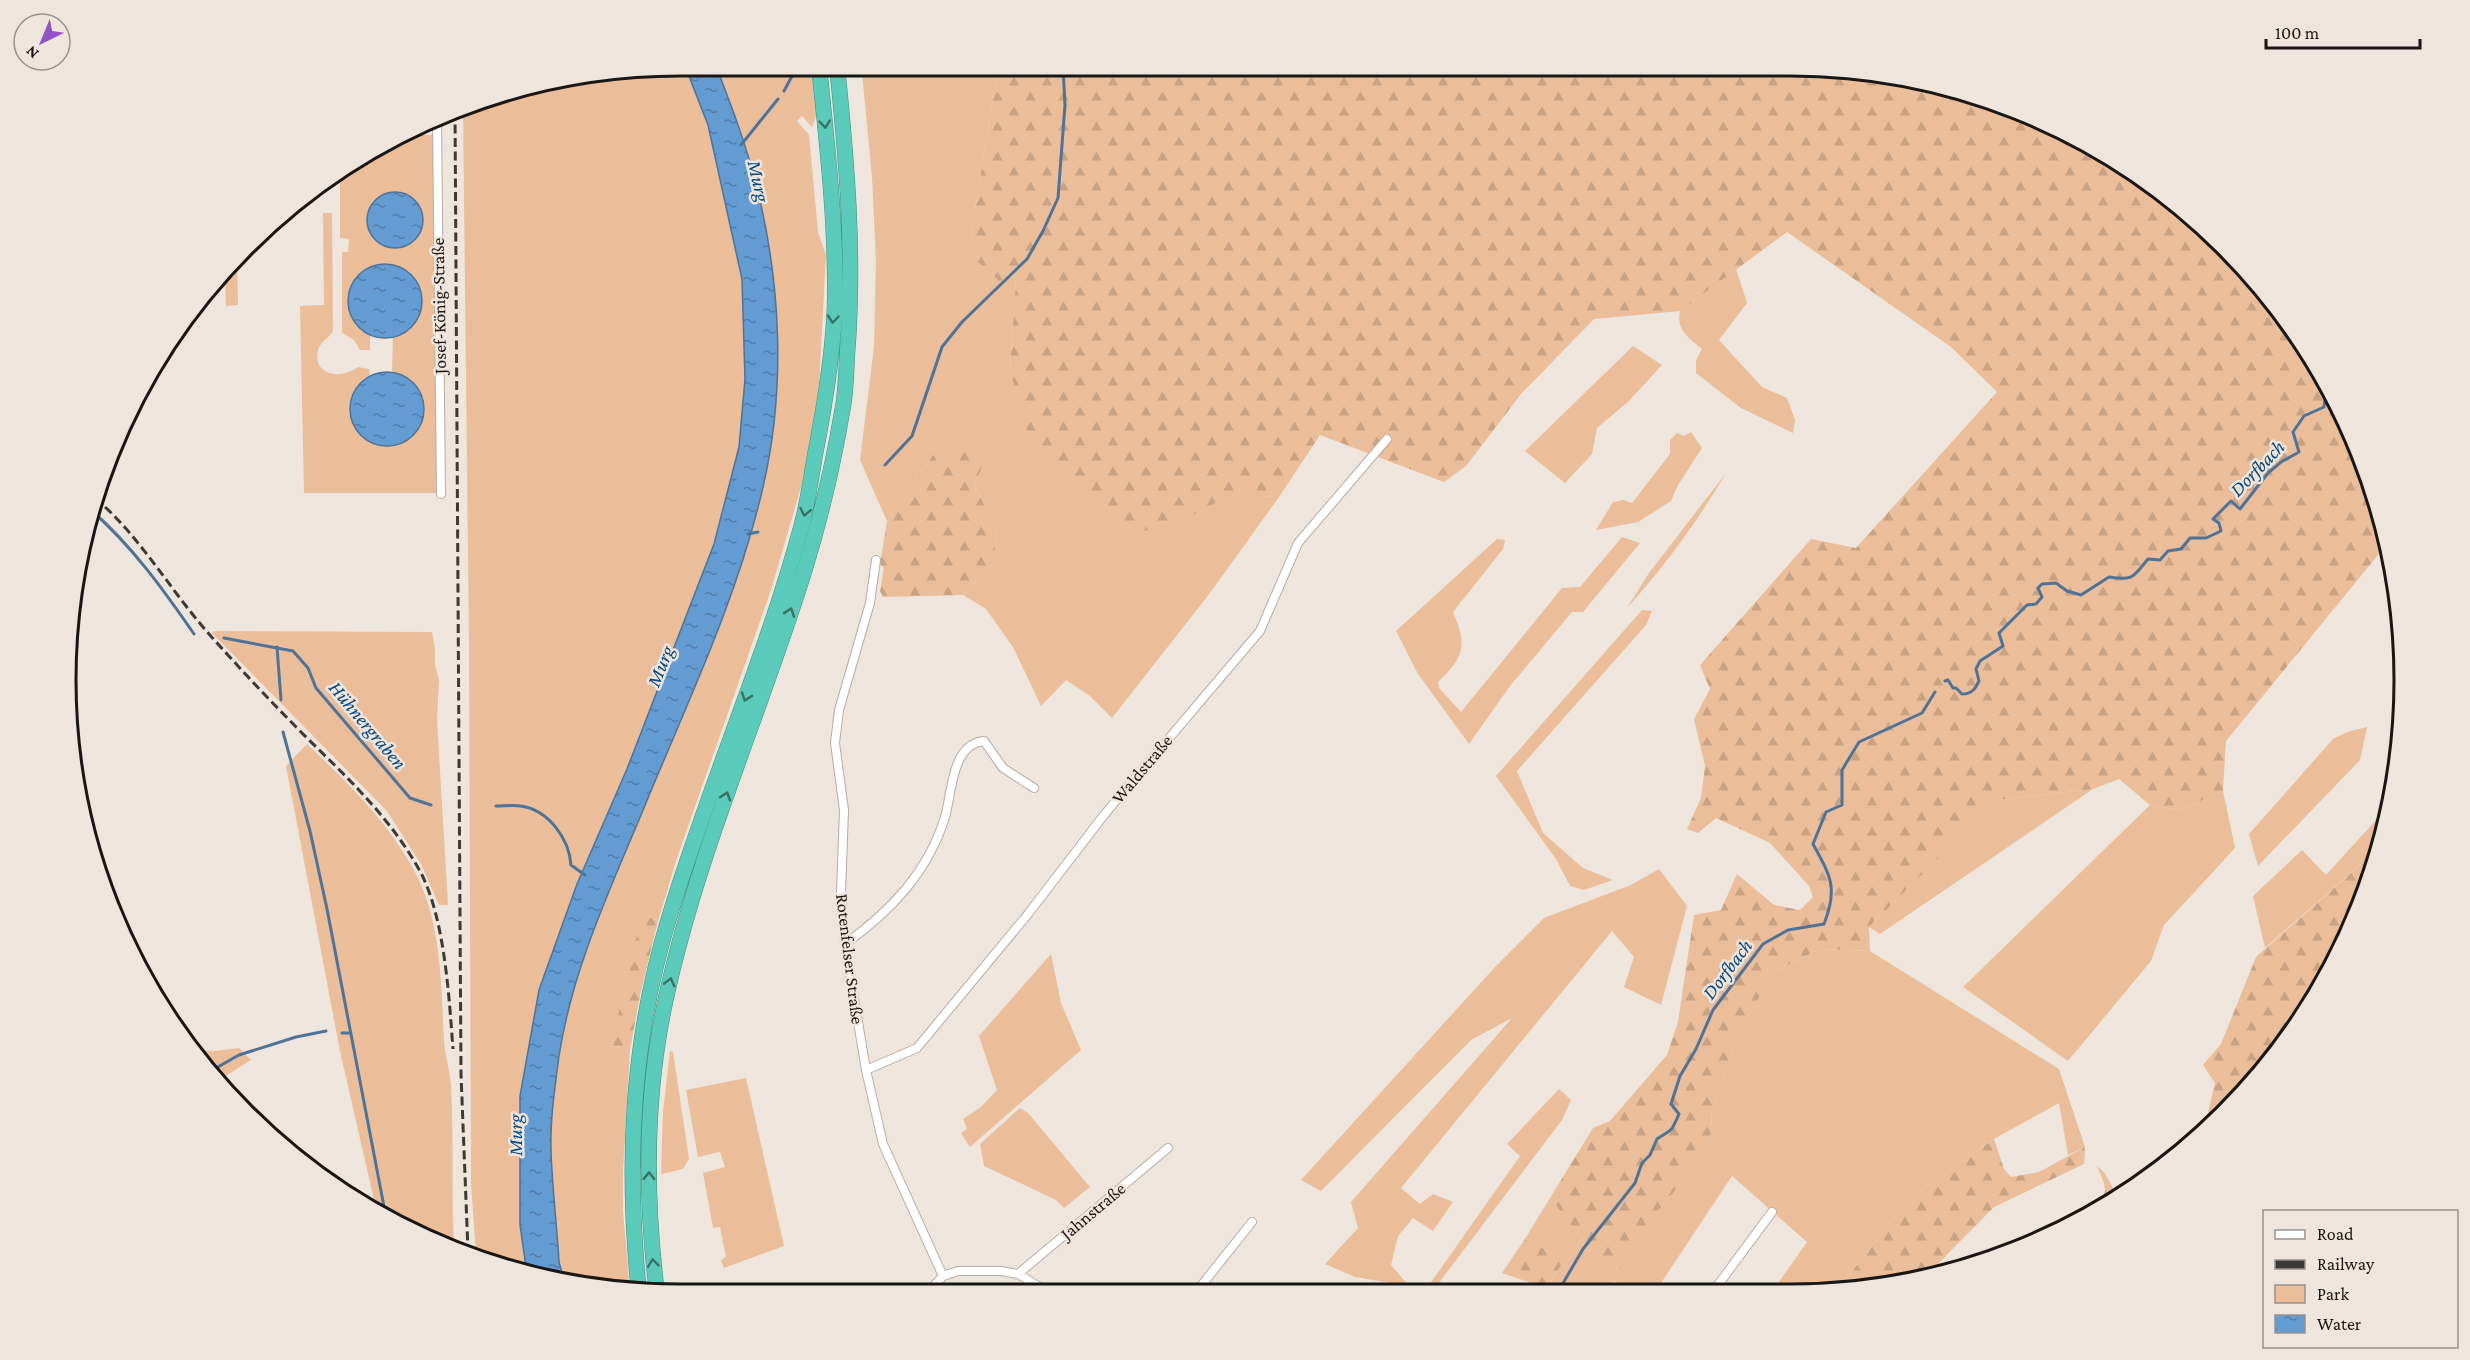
<svg xmlns="http://www.w3.org/2000/svg" width="2470" height="1360" font-family="'Crimson Pro',serif">
<defs>
<pattern id="forest-firs" width="22" height="20" patternUnits="userSpaceOnUse" patternTransform="scale(1.5)"><rect width="22" height="20" fill="#ebbd99"/><path d="M5 1l3.5 6h-7zM16 11l3.5 6h-7z" fill="#c9a283"/></pattern>
<pattern id="water-ripples" width="26" height="14" patternUnits="userSpaceOnUse" patternTransform="scale(1.5)"><rect width="26" height="14" fill="#639bd3"/><path d="M2 4q2-2 4 0t4 0M15 11q2-2 4 0t4 0" fill="none" stroke="#517daa"/></pattern>
</defs>
<rect width="100%" height="100%" fill="#eee5dd"/>
<path fill="#ebbd99" d="M685,66L708,125L742,279L745,379L739,447L714,544L627,769L577,884L539,990L520,1096V1225L527,1274L476,1254L471,1183L469,642L463,107L482,99L561,78Z
M716,66H770L774,76L785,66H795L813,79L817,114L812,127L802,116L797,121L809,135L818,232L826,255L819,387L806,470L771,590L677,858L658,921L645,915L612,1046L630,1050L623,1170V1211L630,1291L564,1280L559,1262C557,1225 553,1187 551,1150C550,1119 555,1087 559,1056C572,971 608,894 641,815C685,707 737,601 763,487C786,389 781,282 756,184C746,144 731,105 716,66Z
M867,66L998,69L968,253L1016,279L1010,370L1168,528L1229,495L1279,497L1210,593L1112,718L1090,696L1066,680L1041,706L1013,647L986,609L963,595L993,564L997,531L974,484L982,468L933,455L887,521L860,460L874,347L876,261L872,177L862,72Z
M403,135H433L438,493H304L300,306L324,305L323,213H332L333,331C329,338 321,341 318,350C312,376 341,380 358,367L369,369L370,377L362,382L398,374L392,373L393,337C421,326 431,300 411,275L367,333L370,334V350H360L354,340L342,333V252H348L349,239L340,238V170C361,156 381,145 403,135Z
M237,258L238,305L226,306L225,269Z
M1736,269L1747,303L1719,340L1762,387L1787,398L1795,420L1793,433L1741,408L1696,373V360L1702,349C1689,338 1676,330 1680,311Z
M1633,346L1662,365L1629,401L1597,428L1592,454L1565,483L1525,451Z
M1691,432L1702,448L1678,485L1671,501L1638,522L1596,530L1613,502L1623,500L1632,503L1670,454V440L1677,433L1684,436Z
M1726,473C1697,522 1665,566 1627,608L1649,573Z
M1622,537L1640,543L1583,612H1572L1510,686L1469,744L1418,674L1396,631L1497,539L1505,540L1503,549L1453,612C1467,645 1465,657 1438,682L1439,688L1461,712L1562,588L1580,587Z
M1642,610L1652,611L1646,625L1517,771L1543,833L1583,868L1613,880L1584,890L1570,886L1556,859L1496,776Z
M214,631L432,632L435,649V665L439,680L437,720L448,905H439L421,864L387,811L212,633Z
M2367,727L2360,760L2258,866L2249,834L2333,739L2347,732Z
M307,744C348,783 388,822 415,872C442,924 441,985 444,1041C445,1056 450,1071 451,1086C454,1139 451,1192 454,1245L377,1213L340,1051L286,766Z
M2093,789L1880,934L1869,927L1997,800Z
M2223,791L2235,848L2164,925L2151,961L2068,1061L1963,987L2150,805L2180,810Z
M2388,807L2378,849L2265,948L2253,896L2302,850L2326,875Z
M1659,869L1687,906L1661,1005L1624,987L1634,957L1612,931L1401,1188L1420,1204L1433,1194L1453,1202L1433,1231L1413,1218L1398,1236L1391,1265L1409,1286L1355,1277L1325,1264L1358,1228L1351,1202L1512,1018L1471,1040L1321,1191L1301,1180L1496,966L1544,918L1631,885Z
M1820,949L1870,951L2059,1069L2085,1147L2068,1155L2059,1103L1994,1139L1911,1197L1838,1289H1774L1807,1242L1732,1176L1657,1289L1626,1290L1614,1281L1610,1290H1545L1565,1260L1525,1239L1550,1198L1614,1281L1643,1229L1710,1149L1712,1110L1742,1025L1776,971Z
M1051,954L1061,1003L1081,1050L970,1147L961,1133L967,1129L963,1119L981,1107L997,1090L979,1036Z
M239,1048L251,1060L216,1082L192,1050L215,1051Z
M670,1051L673,1052L689,1159L683,1169L661,1174L663,1112Z
M746,1078L784,1246L724,1268L721,1260L726,1257L720,1227L713,1228L703,1173L725,1167L720,1152L698,1157L686,1090Z
M1559,1089L1571,1100L1562,1120L1435,1288H1427L1520,1156L1507,1144Z
M1020,1108L1028,1113L1090,1187L1064,1208L1056,1200L984,1166L980,1144Z"/>
<path fill="url(#forest-firs)" d="M1007,66L1830,67L1949,87L2097,148L2195,218L2277,306L2341,408L2383,521L2387,544L2226,741L2223,791L2180,810L2150,805L2119,779L2093,789L1997,800L1869,927L1870,951L1820,949L1776,971L1742,1025L1712,1110L1710,1149L1643,1229L1614,1281L1550,1198L1593,1128L1610,1121L1667,1055L1678,1022L1694,915L1721,910L1737,874L1774,905L1800,910L1813,897L1809,886L1770,843L1716,818L1698,833L1687,829L1701,798L1705,766L1694,719L1710,689L1700,665L1811,539L1856,548L1997,392L1951,347L1787,232L1680,311L1594,319L1521,394L1466,466L1444,482L1320,435L1279,497L1229,496L1168,528L1133,532L1087,497L1027,431L1010,370L1016,280L999,281L968,253L998,69Z
M975,441L982,468L974,484L997,531L993,564L963,595L883,597L880,591L884,568L880,564L887,521L933,455Z
M2378,849L2372,877L2322,987L2251,1085L2205,1126L2215,1083L2203,1065L2221,1044L2256,957Z
M645,915L658,921L641,991L630,1050L612,1046L631,952Z
M1994,1139L2004,1169L2011,1177L2039,1172L2085,1147L2084,1164L1994,1207L1927,1275L1870,1289H1838L1911,1197Z
M2097,1166L2104,1172L2118,1197L1987,1261L2003,1245L2092,1209C2111,1192 2106,1188 2097,1166Z
M1525,1239L1565,1260L1546,1288L1502,1273Z"/>
<path fill="url(#water-ripples)" stroke="#4d7399" stroke-width="1.5" d="M685,66H716C731,105 746,144 756,184C781,282 786,389 763,487C737,601 685,707 641,815C608,894 572,971 559,1056C555,1087 550,1119 551,1150C552,1187 557,1225 559,1262L564,1280L527,1274L520,1225V1096L539,990L577,884L627,769L714,544L739,447L745,379L742,279L708,125Z
M367 220a28 28 0 1 1 56 0a28 28 0 1 1-56 0Z
M348 301a37 37 0 1 1 74 0a37 37 0 1 1-74 0Z
M350 409a37 37 0 1 1 74 0a37 37 0 1 1-74 0Z"/>
<g fill="none" stroke-linecap="round" stroke-linejoin="round">
<path stroke="#4d7399" stroke-width="3" d="M784,91L792,76L794,66
M741,145L778,99
M885,465L912,436L942,347L962,322L1027,259L1043,231L1058,198L1065,105L1063,67
M91,510C132,546 163,589 194,634
M748,534L758,532
M224,638L293,651L308,668L316,688L410,798L431,805
M277,647L281,700
M1945,681L1948,680L1953,688H1956L1962,694C1972,694 1975,689 1979,681L1976,669L1980,661L2003,646L1999,633L2027,605L2036,604L2042,597L2038,588L2042,584L2056,583L2067,591L2081,595L2109,577C2134,581 2133,577 2148,559L2160,560L2168,551L2181,549L2190,538H2206L2221,531L2219,523L2213,519L2231,501L2240,509L2268,473L2281,462L2299,452L2293,432L2304,416L2324,407L2325,400L2331,394
M283,732L310,831L327,909L386,1217
M496,806C504,806 513,805 521,806C548,810 569,838 571,865L585,875
M342,1033H350
M209,1072L239,1055L296,1037L326,1031
M1559,1290L1583,1249L1635,1183L1642,1163L1650,1155L1657,1139C1673,1128 1670,1134 1679,1114L1671,1104L1680,1076L1696,1049L1713,1010L1763,944L1788,930L1824,924C1838,888 1831,877 1813,844L1826,812L1842,805V770L1859,742L1922,713L1935,692"/>
<defs>
<path id="street" d="M437,119L441,494
M876,560L870,603L839,710L835,743L844,810L841,893L845,944L866,1070L883,1144L943,1276
M845,944C891,911 928,872 945,817C952,794 951,744 984,741L1003,768L1034,788
M866,1070L917,1048L1028,914L1104,815L1260,631L1298,543L1387,439
M1018,1274L1168,1148
M1715,1289L1772,1212
M1197,1291L1252,1222
M928,1292L943,1276L958,1271H1001L1018,1274L1046,1291"/>
<path id="highway" d="M639,1293C626,1165 631,1042 669,918C709,785 766,658 802,524C808,501 811,478 815,455C825,404 834,351 835,299C836,221 827,143 819,66
M657,1293C645,1196 645,1093 666,998C698,851 760,714 804,572C820,520 833,466 842,412C846,394 846,374 847,356C855,258 847,163 837,66"/>
</defs>
<use href="#street" stroke="#b6ada6" stroke-width="10"/>
<use href="#highway" stroke="#438c80" stroke-width="16"/>
<use href="#street" stroke="#fff" stroke-width="8"/>
<use href="#highway" stroke="#5acbba" stroke-width="15"/>
<path stroke="#3d3935" stroke-width="3" stroke-dasharray="9 4.5" stroke-linecap="butt" d="M455,111L461,1074L468,1251
M95,498C140,536 170,590 209,634C241,670 274,705 309,740C351,781 394,822 422,875C445,922 449,997 453,1049"/>
</g>
<defs><path id="oneway-chevron" d="M-2-3.5L2.5 0L-2 3.5" fill="none" stroke-width="1.6" stroke-linecap="round" stroke-linejoin="round" transform="scale(1.5)"/></defs>
<g stroke="#3a7066">
<use href="#oneway-chevron" transform="translate(825 124) rotate(84)"/>
<use href="#oneway-chevron" transform="translate(833 319) rotate(95)"/>
<use href="#oneway-chevron" transform="translate(805 512) rotate(101)"/>
<use href="#oneway-chevron" transform="translate(790 612) rotate(-71)"/>
<use href="#oneway-chevron" transform="translate(746 697) rotate(109)"/>
<use href="#oneway-chevron" transform="translate(726 796) rotate(-72)"/>
<use href="#oneway-chevron" transform="translate(670 982) rotate(-76)"/>
<use href="#oneway-chevron" transform="translate(649 1176) rotate(-90)"/>
<use href="#oneway-chevron" transform="translate(653 1263) rotate(-97)"/>
</g>
<g text-anchor="middle" dominant-baseline="central" stroke-width="5" stroke-linejoin="round" paint-order="stroke">
<g font-size="18" fill="#191613" stroke="#eee5dd">
<text transform="translate(439 306) rotate(-91)">Josef-König-Straße</text>
<text transform="translate(1142 769) rotate(-50)">Waldstraße</text>
<text transform="translate(850 959) rotate(83)">Rotenfelser Straße</text>
<text transform="translate(1093 1211) rotate(-40)">Jahnstraße</text>
</g>
<g font-size="20" font-style="italic" fill="#07487d" stroke="#eee5dd">
<text transform="translate(759 181) rotate(77)">Murg</text>
<text transform="translate(2257 468) rotate(-46)">Dorfbach</text>
<text transform="translate(660 666) rotate(-68)">Murg</text>
<text transform="translate(368 725) rotate(50)">Hühnergraben</text>
<text transform="translate(1727 969) rotate(-53)">Dorfbach</text>
<text transform="translate(515 1135) rotate(-91)">Murg</text>
</g>
</g>
<path d="M0 0H2470V1360H0ZM680 76H1790A604 604 0 0 1 2394 680V680A604 604 0 0 1 1790 1284H680A604 604 0 0 1 76 680V680A604 604 0 0 1 680 76Z" fill="#eee5dd" fill-rule="evenodd"/>
<path fill="none" stroke="#191613" stroke-width="3" d="M680 76H1790A604 604 0 0 1 2394 680V680A604 604 0 0 1 1790 1284H680A604 604 0 0 1 76 680V680A604 604 0 0 1 680 76Z"/>
<rect x="2263" y="1210" width="195" height="138" fill="#eee5dd" stroke="#99928c" stroke-width="1.5"/>
<rect x="2275" y="1230" width="30" height="9" fill="#ffffff" stroke="#99928c" stroke-width="1.5"/>
<text x="2317" y="1240" font-size="18" fill="#191613">Road</text>
<rect x="2275" y="1260" width="30" height="9" fill="#3d3935" stroke="#99928c" stroke-width="1.5"/>
<text x="2317" y="1270" font-size="18" fill="#191613">Railway</text>
<rect x="2275" y="1285" width="30" height="18" fill="#ebbd99" stroke="#99928c" stroke-width="1.5"/>
<text x="2317" y="1300" font-size="18" fill="#191613">Park</text>
<rect x="2275" y="1315" width="30" height="18" fill="url(#water-ripples)" stroke="#99928c" stroke-width="1.5"/>
<text x="2317" y="1330" font-size="18" fill="#191613">Water</text>
<g transform="translate(42 42) rotate(223)"><circle r="28" fill="#eee5dd" stroke="#99928c" stroke-width="1.5"/>
<path d="M0-4.5L10 22L0 15L-10 22Z" fill="#9354ca"/>
<text y="-9" font-size="16" font-weight="bold" text-anchor="middle" fill="#191613">N</text>
</g>
<path d="M2266 39v9h154v-9" fill="none" stroke="#191613" stroke-width="3"/>
<text x="2275" y="39" font-size="18" fill="#191613" stroke="#eee5dd" stroke-width="4.5" paint-order="stroke">100 m</text>
</svg>
